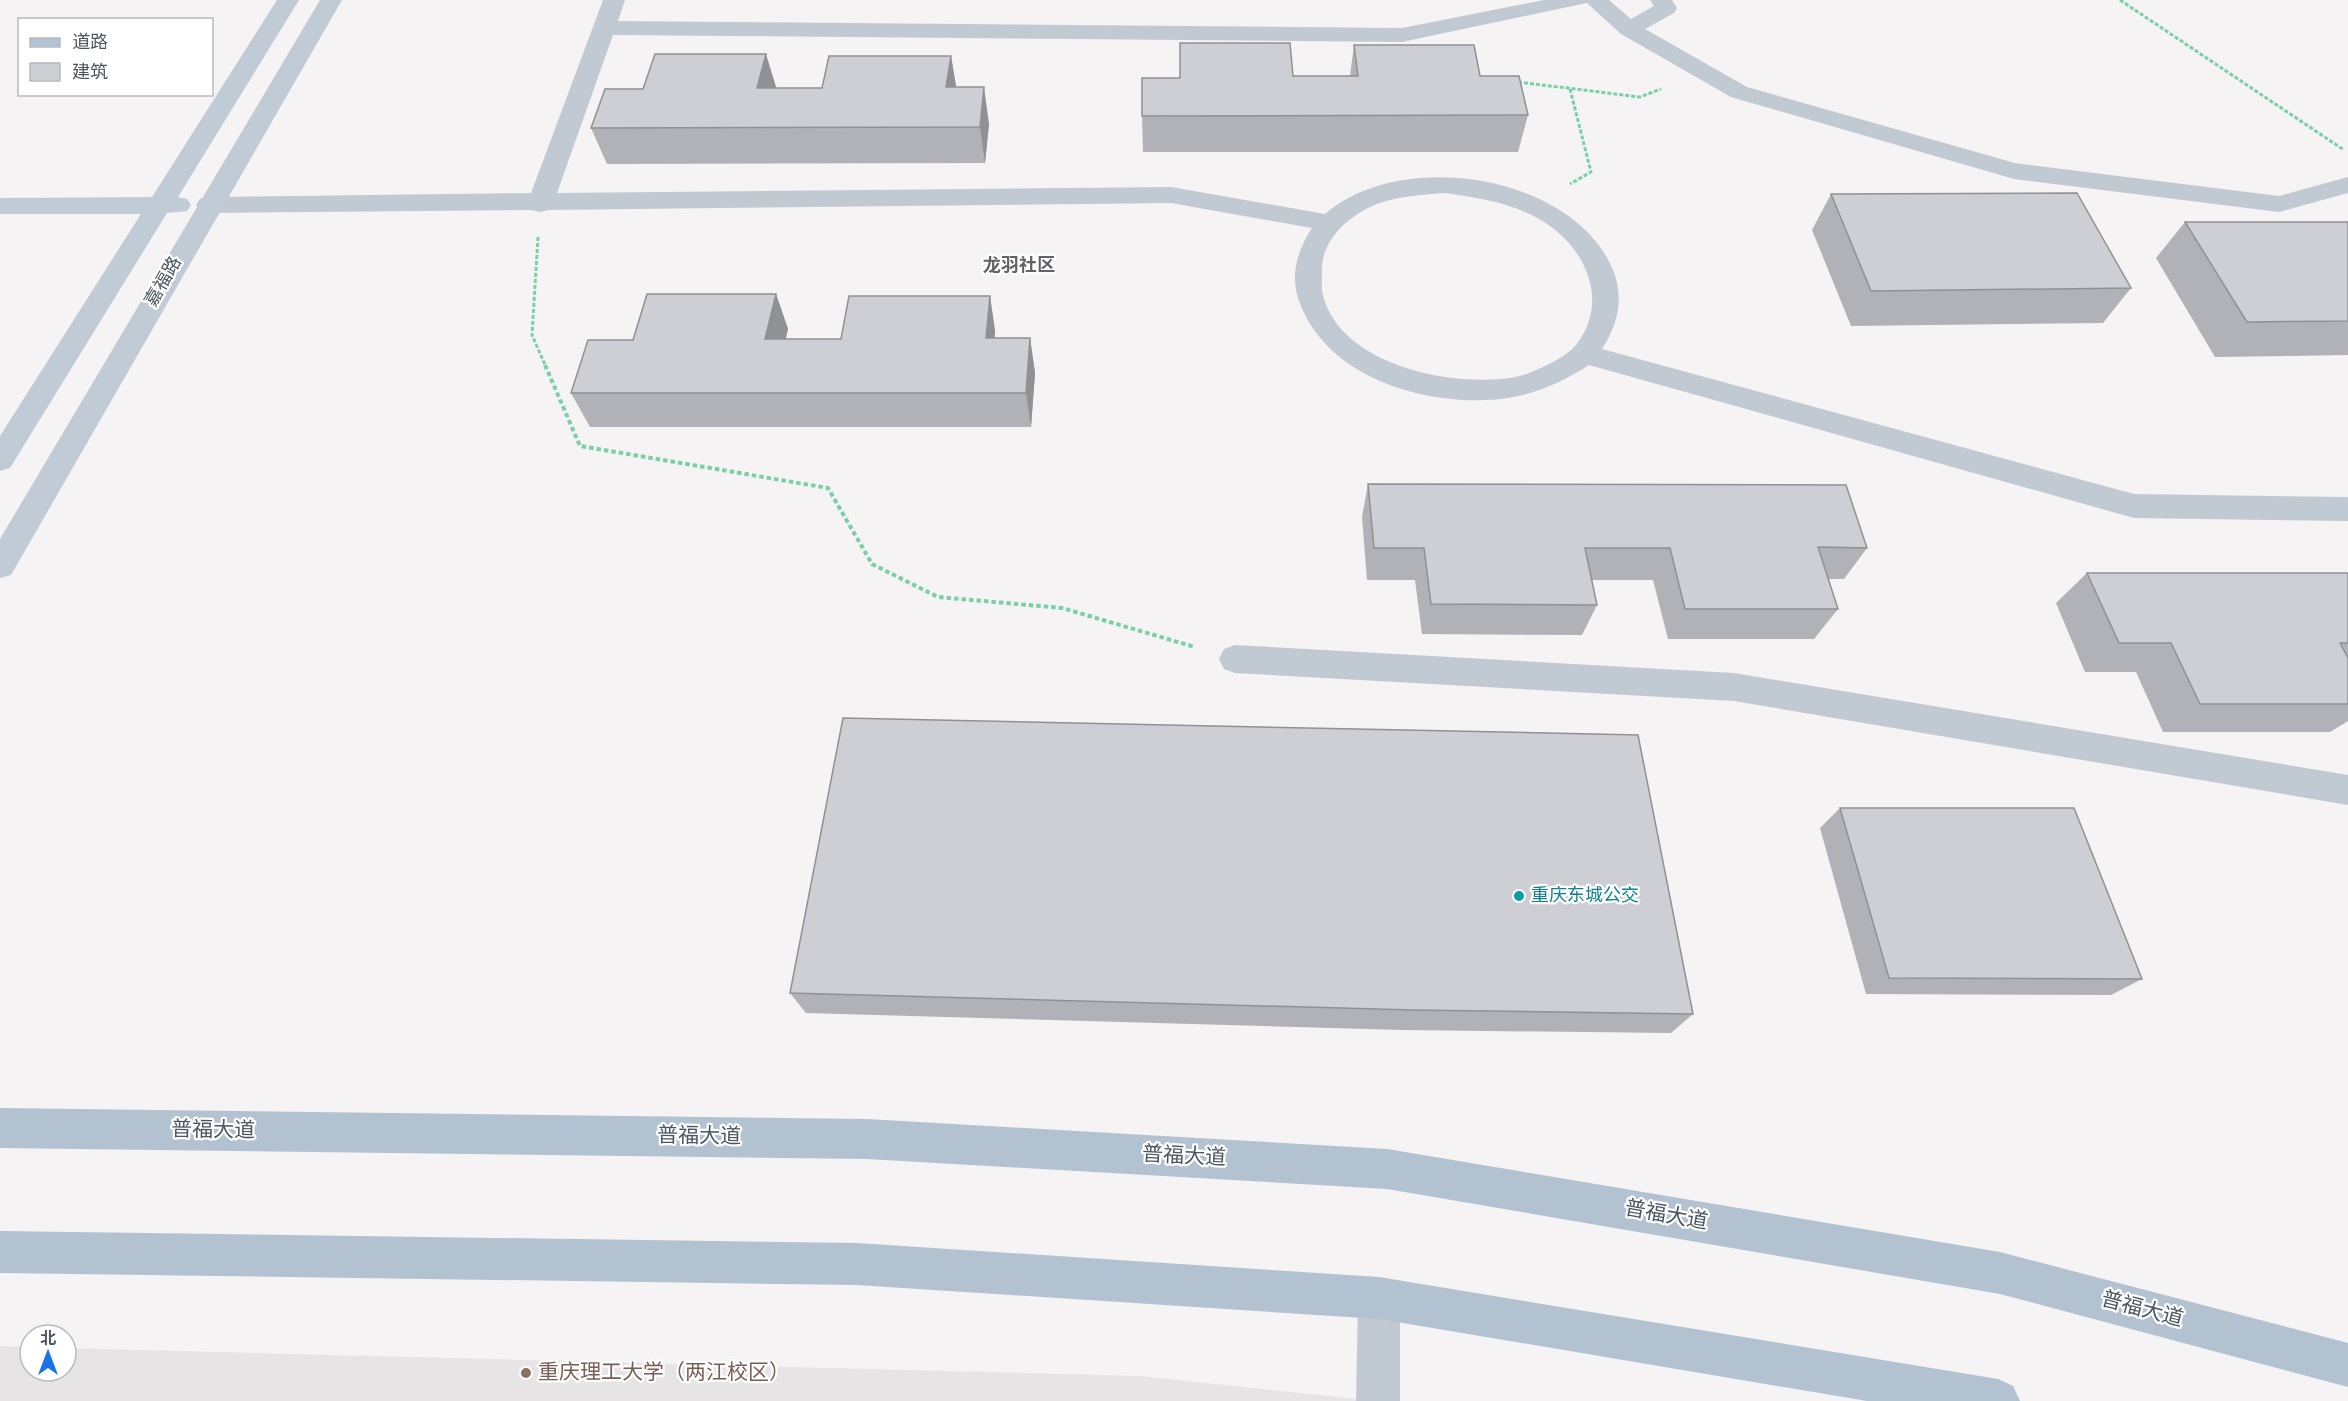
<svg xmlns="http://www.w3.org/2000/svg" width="2348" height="1401" font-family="Overpass,'Noto Sans SC',sans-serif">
<rect width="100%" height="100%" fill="#f5f3f3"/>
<path fill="#e6e4e5" d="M0,1346L30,1347V1371H66V1348L1140,1376L1377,1401H0Z"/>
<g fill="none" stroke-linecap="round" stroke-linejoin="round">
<path stroke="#7ad0a6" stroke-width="3" stroke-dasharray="4 2" stroke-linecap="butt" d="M2120,0L2344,150
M1518,82L1640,97L1661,89
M1570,89L1591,172L1570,184
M538,237L532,335L546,367"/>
<path stroke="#7ad0a6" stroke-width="4" stroke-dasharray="4.5 3" stroke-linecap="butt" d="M545,365L580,446L828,488L872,564L938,597L1062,608L1195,647"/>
<path fill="#c1cad2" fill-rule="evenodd" d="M603,0H625L618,21L1402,28L1544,0H1609L1631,19L1654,6L1650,0H1672L1677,8L1674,13L1645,29L1747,87L2015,163L2279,196L2348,177V193L2279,212L2014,179L1731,97L1621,34L1587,3L1402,42L613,35L557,193L1171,187L1325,214C1398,151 1556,172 1606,256C1625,288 1622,318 1602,349L2134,494L2348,497V521L2134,518L1589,365C1557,386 1523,399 1486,400C1416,403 1329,375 1301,306C1289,279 1296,252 1312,228L1171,203L549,210L540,212L531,210L209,213L200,211L196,205L200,199L209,197L531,193ZM1445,193C1480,198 1514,203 1544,222C1586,248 1610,302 1576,345C1566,357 1544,367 1529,373C1509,381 1484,380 1462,379C1412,375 1337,352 1323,295C1321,288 1322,280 1322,273C1320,243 1345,219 1370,207C1393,196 1420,195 1445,193Z
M1235,645L1734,673L2348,775V805L1734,701L1235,673L1224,669L1219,659L1224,649Z
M1379,1277L1394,1283L1400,1298V1401H1356L1358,1298L1364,1283Z"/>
<path fill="#c1cbd6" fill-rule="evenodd" d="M277,0H299L178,197L187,199L191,205L187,211L167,213L10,468L0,471V436L141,214H0V198L152,197Z
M320,0H342L11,575L0,578V539Z"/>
<path fill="#b3c2d1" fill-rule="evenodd" d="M0,1108L867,1119L1387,1149L2000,1252L2348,1343V1387L2000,1294L1387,1189L867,1159L0,1148Z
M0,1231L857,1243L1379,1277L1998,1379L2013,1386L2020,1401H1867L1379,1319L857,1285L0,1273Z"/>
</g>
<path fill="#b0b2b7" d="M1354,45L1480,76L1528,115L1518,152H1143L1142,116L1293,76H1350Z
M951,56L956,87L989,124L985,163L607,164L591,128L776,88H822Z
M1831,194L2131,288L2103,323L1851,326L1812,230Z
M2185,222H2348V355L2215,357L2156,258Z
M776,294L788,329L785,339H841L990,296L995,331V338H1030L1035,373L1031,427H590L571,393L633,340Z
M1368,484L1867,548L1844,579H1828L1838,609L1814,639H1668L1653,580H1592L1597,605L1582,635L1422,634L1415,580H1367L1362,517Z
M2087,573H2348V721L2330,732H2163L2136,672H2085L2056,603Z
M1840,808L2142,979L2111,995L1866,994L1820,828Z
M790,993L1693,1014L1671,1033L1403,1030L806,1013Z"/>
<path fill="#909195" d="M766,54L777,90L757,88Z
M951,56L957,92L946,87Z
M984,87L989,124L985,163L980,127Z
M776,294L788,329L778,373L765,339Z
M990,296L995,331L992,373L986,338Z
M1030,338L1035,373L1031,427L1026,393Z"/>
<path fill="#cdcfd5" stroke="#909195" stroke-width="1.5" d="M1180,43H1290L1293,76H1358L1354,45H1474L1480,76H1519L1528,115L1142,116V78H1180Z
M655,54H766L757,88H822L829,56H951L946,87H984L980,127L591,128L605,89H643Z
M2077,193L2131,288L1871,291L1831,194Z
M2185,222H2348V321L2247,322Z
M647,294H776L765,339H841L849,296H990L986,338H1030L1026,393H571L588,340H633Z
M1368,484L1846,485L1867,548L1818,547L1838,609H1685L1670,548H1585L1597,605L1431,604L1424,548H1374Z
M2087,573H2348V643H2340L2348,658V704H2200L2171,643H2119Z
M843,718L1638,735L1693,1014L1413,1010L790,993Z
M1840,808H2074L2142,979L1889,978Z"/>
<circle fill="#0f9aa8" stroke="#fff" stroke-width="2" cx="1519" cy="896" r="6"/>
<circle fill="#8d6e63" stroke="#fff" stroke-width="2" cx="526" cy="1373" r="6"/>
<g text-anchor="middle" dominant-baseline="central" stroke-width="4.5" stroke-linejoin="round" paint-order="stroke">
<g font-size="18" font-weight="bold" fill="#5f6368" stroke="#fff">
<text x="1019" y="266">龙羽社区</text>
</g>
<g font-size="18" fill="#4a5661" stroke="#fff">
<text transform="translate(164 282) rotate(-60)">嘉福路</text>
</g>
<g font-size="18" fill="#0d838f" stroke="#fff" text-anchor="start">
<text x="1531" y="896">重庆东城公交</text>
</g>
<g font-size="21" fill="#4a5661" stroke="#fff">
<text transform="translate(213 1131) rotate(1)">普福大道</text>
<text transform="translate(699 1137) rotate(1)">普福大道</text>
<text transform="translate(1184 1157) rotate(3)">普福大道</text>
<text transform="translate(1666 1216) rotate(10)">普福大道</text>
<text transform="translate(2142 1310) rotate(15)">普福大道</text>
</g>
<g font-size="21" fill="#785e54" stroke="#fff" text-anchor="start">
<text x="538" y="1373">重庆理工大学（两江校区）</text>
</g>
</g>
<rect x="18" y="18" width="195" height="78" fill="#ffffff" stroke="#b7bbc0" stroke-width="1.5"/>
<rect x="30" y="38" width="30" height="9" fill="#b3c2d1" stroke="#b7bbc0" stroke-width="1.5"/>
<text x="72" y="48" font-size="18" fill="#4a5661">道路</text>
<rect x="30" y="63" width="30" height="18" fill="#cdcfd5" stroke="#b7bbc0" stroke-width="1.5"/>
<text x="72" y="78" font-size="18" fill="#4a5661">建筑</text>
<g transform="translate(48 1353)"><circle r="28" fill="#ffffff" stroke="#b7bbc0" stroke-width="1.5"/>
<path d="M0-4.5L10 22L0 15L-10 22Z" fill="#1a73e8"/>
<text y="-9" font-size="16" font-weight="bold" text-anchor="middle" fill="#4a5661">北</text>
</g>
</svg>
